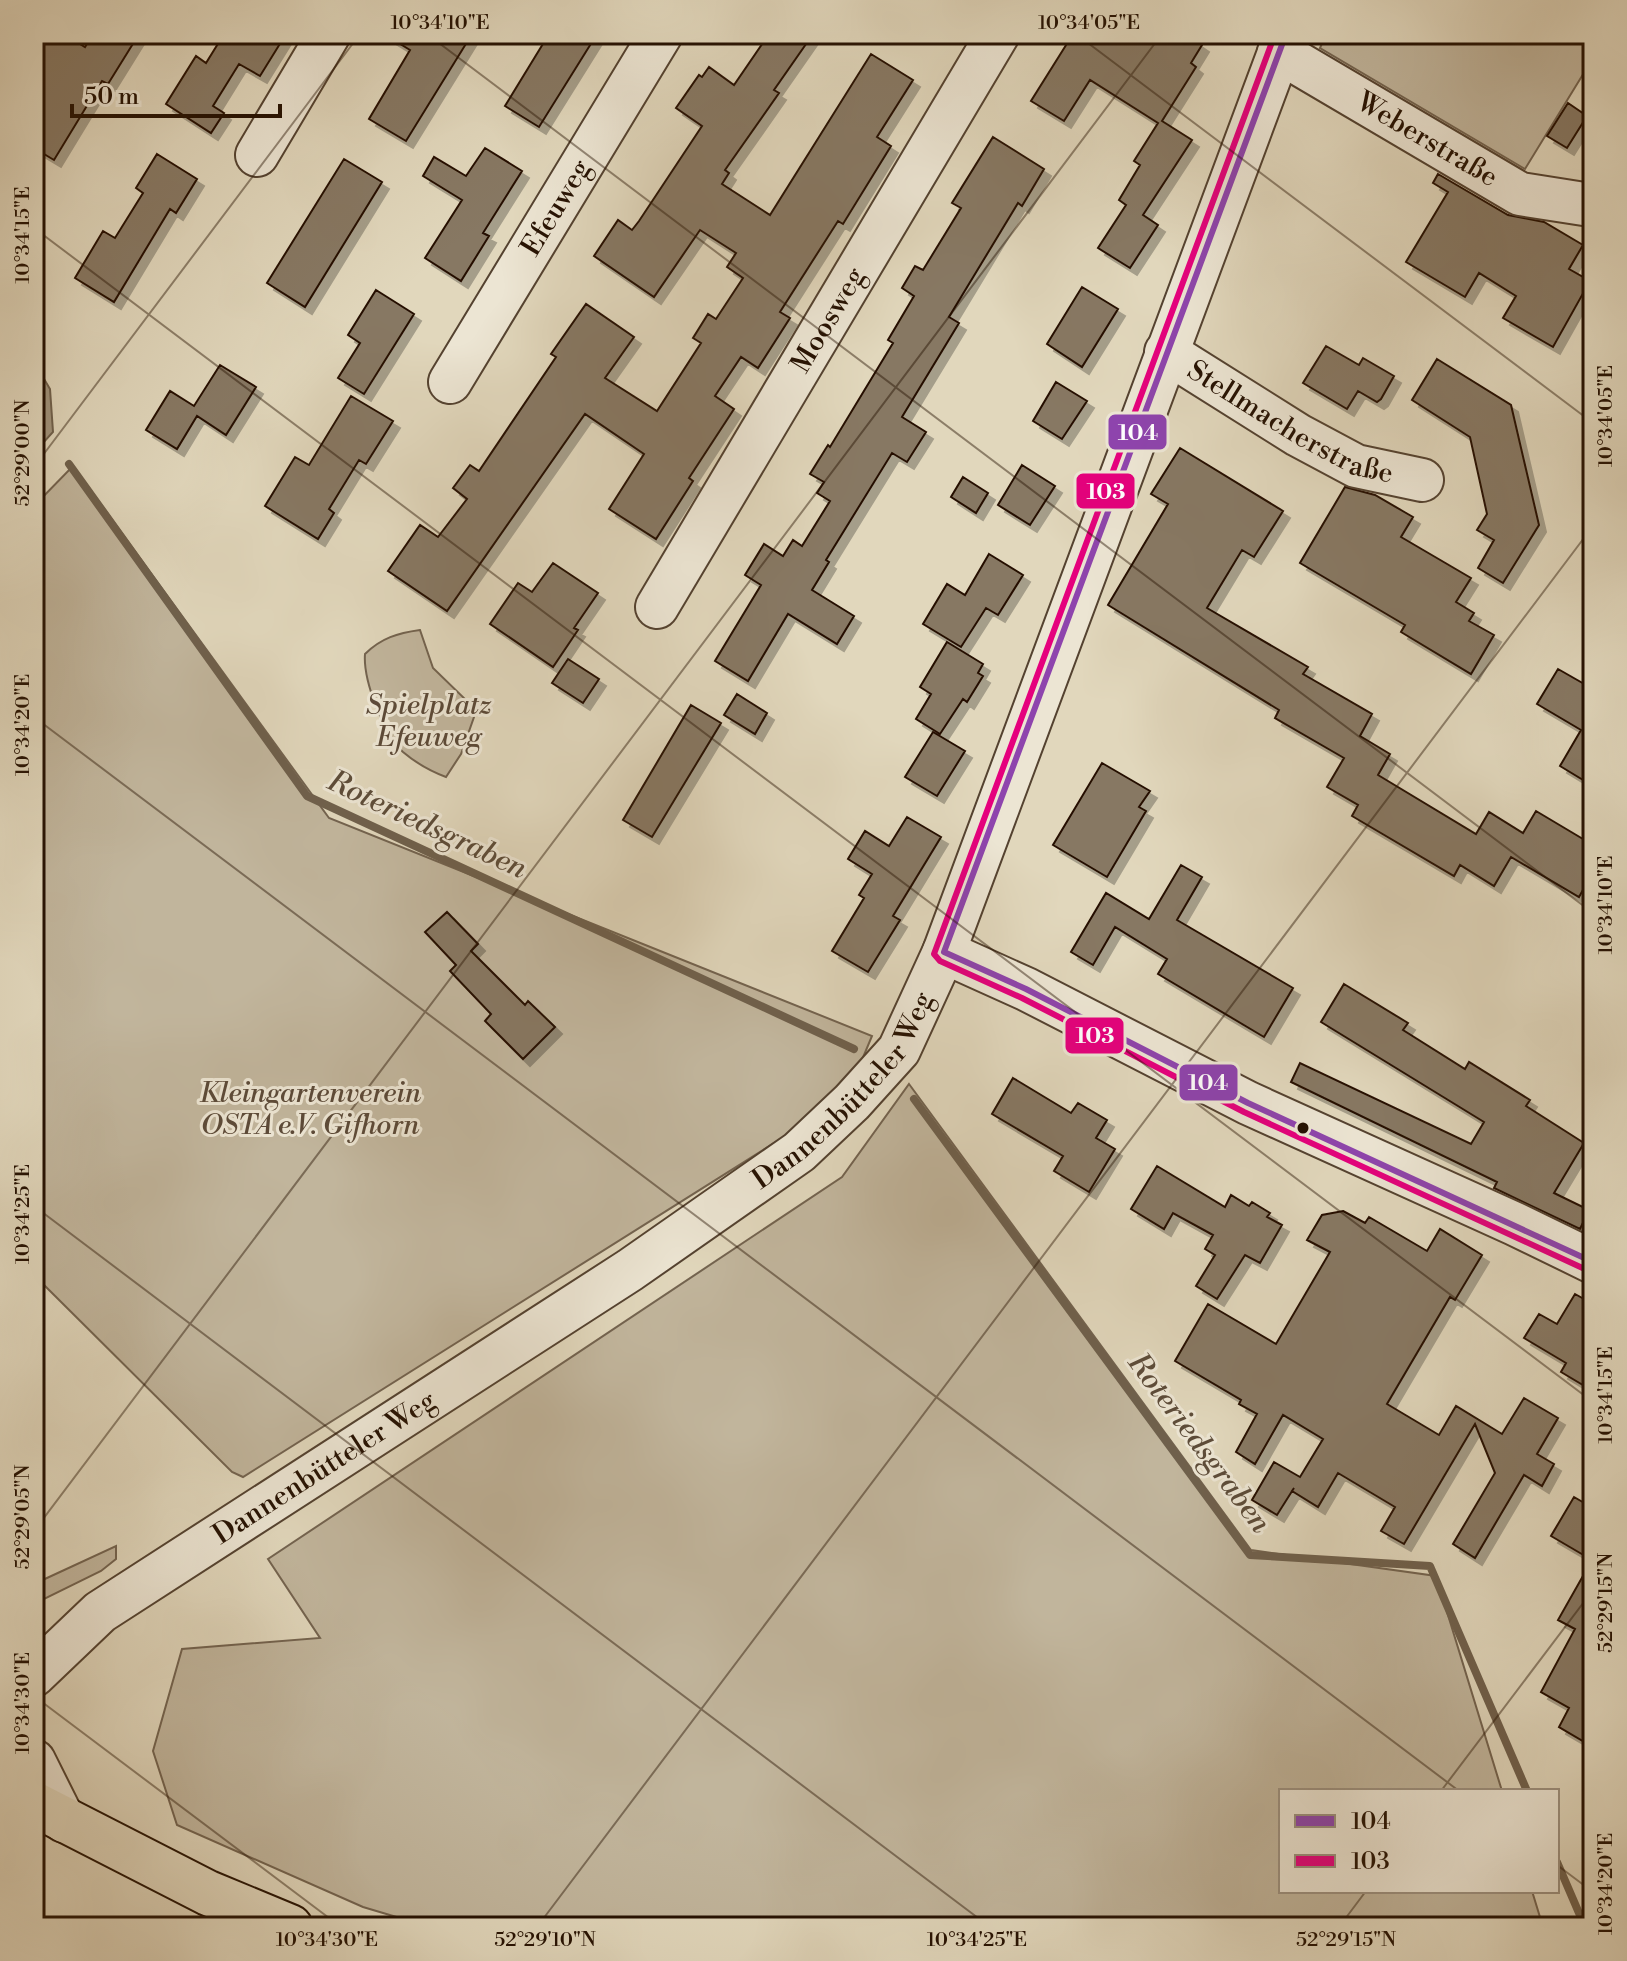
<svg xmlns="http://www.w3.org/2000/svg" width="1627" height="1961" font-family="'Libre Bodoni',serif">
<defs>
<filter id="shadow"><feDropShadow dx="7" dy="7" stdDeviation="0" flood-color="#0004"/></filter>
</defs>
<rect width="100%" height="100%" fill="#e1d7bc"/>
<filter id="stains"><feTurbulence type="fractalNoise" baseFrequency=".0025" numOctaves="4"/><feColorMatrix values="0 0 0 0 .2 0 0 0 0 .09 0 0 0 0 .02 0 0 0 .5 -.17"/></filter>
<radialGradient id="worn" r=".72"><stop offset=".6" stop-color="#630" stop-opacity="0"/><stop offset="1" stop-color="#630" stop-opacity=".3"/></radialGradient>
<path fill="#c1b59c" stroke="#73634f" stroke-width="2" d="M1326,34H1593V58L1525,169L1320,48Z
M73,466L329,818L872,1036L846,1098L243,1477L232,1472L34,1275V506Z
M420,630L433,668L466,700L474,717L461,754L446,777C430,771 416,763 403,752C383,734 363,679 365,654C381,638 398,633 420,630Z
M909,1084L1251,1550L1436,1576L1502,1791H1281V1891H1532L1543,1927H430L363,1907L177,1825L153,1751L182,1649L320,1638L268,1559L842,1177Z
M116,1546V1559L101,1571L34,1604V1584Z"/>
<path fill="#a1947d" stroke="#6f604c" stroke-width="2" d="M34,362L50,389L53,432L34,453Z"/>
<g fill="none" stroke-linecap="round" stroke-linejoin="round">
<path stroke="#6f604c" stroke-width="8" d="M69,464L307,796L854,1049
M914,1099L1250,1555L1430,1566L1527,1791
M1557,1862L1585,1927"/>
</g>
<path fill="#877863" stroke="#251102" stroke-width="2" filter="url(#shadow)" d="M42,34H64L85,47L93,34H139L108,84L102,81L54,160L34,148V107L43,93L34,87V48Z
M224,34H286L260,76L239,64L213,106L224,113L211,133L166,104L196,56L206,63Z
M384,34H472L406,141L369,119L410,50Z
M549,34H597L539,127L505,106Z
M769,34H813L774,90L779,93L725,170L729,173L722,184L770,215L871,54L913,80L877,137L891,146L843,224L838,221L780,312L790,318L758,368L741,357L715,396L734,409L689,478L693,481L656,539L609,509L644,454L585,414L447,611L388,571L420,525L438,537L467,499L453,488L470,465L479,471L556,357L551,354L586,304L634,337L605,378L657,411L701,343L693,338L708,314L716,319L743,278L727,267L736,253L700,230L654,297L594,256L618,220L632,230L639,221L702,126L676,108L699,75L702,77L709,67L734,85Z
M1073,34H1186L1202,45L1191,63L1196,67L1162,121L1192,140L1143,215L1158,225L1130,268L1098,248L1126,205L1119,200L1140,165L1134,161L1158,123L1090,80L1064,121L1031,101Z
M1568,103L1587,116L1567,148L1547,136Z
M993,137L1044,169L1022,206L1018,203L949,317L959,323L902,417L926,432L907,462L892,453L826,560L829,562L812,590L854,616L837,644L788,614L748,681L715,661L761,585L745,575L764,544L783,556L793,540L802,546L830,501L817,493L824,482L810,474L828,445L830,447L893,343L888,340L914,296L902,288L915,266L923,270L961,208L952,203Z
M485,148L522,171L483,233L489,236L461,281L425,258L462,200L423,176L434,157L466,176Z
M157,154L197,179L176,213L170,209L114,302L75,278L103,231L115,238L143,193L136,188Z
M344,159L382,182L305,307L267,283Z
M1438,174L1508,215L1544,222L1583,245L1569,269L1590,281L1553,347L1503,318L1516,296L1479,273L1465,297L1406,262L1448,192L1433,183Z
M1082,287L1118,309L1082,367L1047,344Z
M376,290L414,314L364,394L338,378L360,343L348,335Z
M1326,346L1359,365L1363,358L1394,376L1381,399L1377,402L1358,391L1347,409L1303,383Z
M1437,359L1511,405L1539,525L1503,583L1478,568L1494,540L1477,530L1487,514L1470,437L1412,400Z
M220,365L256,387L226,435L197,416L177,449L146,430L170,391L194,406Z
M1056,382L1087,401L1062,439L1033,421Z
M351,396L393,421L366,464L359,460L329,509L334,513L318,539L265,506L295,457L309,465Z
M1180,448L1283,511L1254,557L1242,550L1207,608L1308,667L1303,674L1372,714L1360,736L1390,754L1378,775L1476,834L1489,812L1523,833L1536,811L1593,845V896L1583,890L1579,897L1511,857L1494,886L1460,865L1454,876L1352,816L1358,805L1327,787L1344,758L1275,718L1279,710L1108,605L1168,504L1151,494Z
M1022,465L1055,486L1030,525L998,505Z
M963,477L988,493L976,513L951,497Z
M1345,487L1375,495L1413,517L1401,537L1471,578L1456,602L1474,613L1469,621L1494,635L1471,674L1401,632L1405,625L1300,563Z
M989,554L1023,575L998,615L986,608L961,647L923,624L947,584L965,595Z
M553,563L598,593L574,628L578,630L553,667L490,624L518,583L532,592Z
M947,642L983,664L978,673L983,676L967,702L963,699L940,734L916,719L931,694L920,687Z
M568,659L599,679L583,703L552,683Z
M1558,669L1593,689V786L1560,766L1581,730L1537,704Z
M737,694L767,713L755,734L724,715Z
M691,705L721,723L652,837L623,820Z
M933,732L965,751L937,796L905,777Z
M1102,763L1150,791L1139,807L1146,811L1107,877L1053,845Z
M907,817L941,837L893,916L900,920L868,972L832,951L864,898L859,895L872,874L848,859L865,831L889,846Z
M1181,865L1202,877L1177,920L1293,988L1264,1037L1158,974L1167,959L1115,927L1093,965L1071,952L1106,893L1149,919Z
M447,912L478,944L471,951L525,1005L528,1001L555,1027L523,1059L485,1021L491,1014L450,971L456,965L425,932Z
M1344,984L1408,1023L1403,1030L1465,1069L1469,1062L1530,1100L1526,1106L1584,1143L1554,1193L1589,1210L1580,1229L1494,1188L1497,1182L1291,1082L1300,1063L1471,1144L1484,1122L1321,1022Z
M1013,1078L1071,1113L1078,1103L1107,1120L1096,1138L1115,1149L1089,1192L1054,1171L1063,1156L992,1114Z
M1157,1166L1225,1207L1231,1195L1249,1206L1252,1202L1270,1213L1267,1217L1282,1225L1260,1263L1245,1255L1217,1299L1196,1286L1215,1255L1205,1249L1213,1235L1173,1213L1164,1229L1131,1209Z
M1343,1211L1365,1223L1369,1217L1427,1251L1440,1229L1482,1255L1455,1300L1450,1297L1387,1404L1439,1435L1456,1406L1502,1434L1524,1398L1558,1418L1537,1454L1554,1464L1542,1486L1524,1475L1475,1558L1453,1544L1495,1473L1475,1424L1404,1544L1381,1531L1395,1507L1338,1473L1318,1507L1292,1491L1294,1488L1277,1515L1252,1500L1274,1462L1300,1477L1323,1439L1283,1415L1255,1464L1236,1452L1257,1414L1239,1404L1241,1400L1175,1361L1208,1304L1276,1344L1330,1252L1307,1240L1322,1215Z
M1575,1294L1593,1304V1391L1561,1372L1566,1363L1524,1338L1539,1314L1557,1324Z
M1574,1497L1593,1508V1747L1559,1727L1569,1708L1541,1692L1575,1629L1558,1620L1592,1560L1551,1536Z"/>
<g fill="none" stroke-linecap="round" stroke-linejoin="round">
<defs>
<g id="minor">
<path id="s1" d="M1279,52L1520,194L1584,204"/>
<path d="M257,155L329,34"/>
<path id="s2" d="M1166,352L1298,435L1356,466L1422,480"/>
<path id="s3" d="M450,382L661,34"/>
<path id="s4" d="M657,607L998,34"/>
<path d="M944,952L1026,989L1248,1103L1515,1224L1593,1262"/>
<path id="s5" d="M34,1675L100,1612L630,1270L799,1152L852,1102L899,1050L944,952L1286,34"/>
<path d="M34,1761L64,1821"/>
</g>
<path id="major" d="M34,1804L208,1893L290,1927"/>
</defs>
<use href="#minor" stroke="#544230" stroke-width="46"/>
<use href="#major" stroke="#251102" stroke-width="48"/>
<use href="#minor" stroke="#ece5d3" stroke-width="42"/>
<use href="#major" stroke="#e1d7bc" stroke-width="44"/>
<defs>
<path id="bus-1" d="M1286,34L944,952L1026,989L1248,1103L1593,1262"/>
<path id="bus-2" d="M1275,34L934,954L940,961L1022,998L1244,1112L1589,1271"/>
</defs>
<use href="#bus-1" stroke="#ece5d3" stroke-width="12"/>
<use href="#bus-2" stroke="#ece5d3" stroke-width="12"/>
<use href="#bus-1" stroke="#8e44ad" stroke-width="6"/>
<use href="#bus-2" stroke="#e5007d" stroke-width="6"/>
</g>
<path fill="none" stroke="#251102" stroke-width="2" stroke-opacity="0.45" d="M427,34L1593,913M1076,34L1593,423M34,228L1593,1402M34,467L360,34M34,717L1459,1791M34,1206L990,1927M34,1531L1162,34M34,1696L341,1927M1441,1791L1593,1590M1557,1865L1593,1892M537,1927L1593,526M1339,1927L1366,1891"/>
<circle fill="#251102" stroke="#ece5d3" stroke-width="3" cx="1303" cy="1128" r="7"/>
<g text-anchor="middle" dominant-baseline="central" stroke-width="6" stroke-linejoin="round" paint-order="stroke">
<g font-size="28" fill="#251102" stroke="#ece5d3">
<text stroke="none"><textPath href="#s1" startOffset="172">Weberstraße</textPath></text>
<text stroke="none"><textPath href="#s3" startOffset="204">Efeuweg</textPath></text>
<text stroke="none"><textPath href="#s4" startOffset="334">Moosweg</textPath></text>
<text stroke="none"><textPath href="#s2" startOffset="144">Stellmacherstraße</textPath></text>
<text stroke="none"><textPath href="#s5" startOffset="1004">Dannenbütteler Weg</textPath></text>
<text stroke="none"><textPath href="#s5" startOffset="358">Dannenbütteler Weg</textPath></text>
</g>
<g font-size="28" font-style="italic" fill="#5c4a38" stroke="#ece5d3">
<text x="429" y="705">Spielplatz<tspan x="429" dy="32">Efeuweg</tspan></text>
<text x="310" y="1093">Kleingartenverein<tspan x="310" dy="32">OSTA e.V. Gifhorn</tspan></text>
</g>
<g font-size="30" font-style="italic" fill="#5d4c39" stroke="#ece5d3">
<text transform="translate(427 825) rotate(25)">Roteriedsgraben</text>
<text transform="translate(1199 1443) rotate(53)">Roteriedsgraben</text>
</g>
</g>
<g stroke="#ece5d3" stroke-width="3">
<rect x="1107" y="413" width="61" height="38" rx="8" fill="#8e44ad"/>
<rect x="1075" y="472" width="61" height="38" rx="8" fill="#e5007d"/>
<rect x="1064" y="1016" width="61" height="39" rx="8" fill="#e5007d"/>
<rect x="1178" y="1063" width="61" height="39" rx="8" fill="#8e44ad"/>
</g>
<g font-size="22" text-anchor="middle" font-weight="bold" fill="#fff">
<text x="1138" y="440">104</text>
<text x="1106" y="499">103</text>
<text x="1095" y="1043">103</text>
<text x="1208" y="1090">104</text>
</g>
<rect width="1627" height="1961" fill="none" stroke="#e1d7bc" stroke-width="88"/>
<rect x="1279" y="1789" width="280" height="104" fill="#ece5d3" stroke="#9c907f" stroke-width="2"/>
<rect x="1295" y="1815" width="40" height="12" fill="#8e44ad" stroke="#9c907f" stroke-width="2"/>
<text x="1351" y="1829" font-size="24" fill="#251102">104</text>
<rect x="1295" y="1855" width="40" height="12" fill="#e5007d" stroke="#9c907f" stroke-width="2"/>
<text x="1351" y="1869" font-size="24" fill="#251102">103</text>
<path d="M72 104v12h208v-12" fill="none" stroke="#251102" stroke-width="4"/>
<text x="84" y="104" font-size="24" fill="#251102" stroke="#ece5d3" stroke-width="6" paint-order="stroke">50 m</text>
<rect x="44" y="44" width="1539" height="1873" fill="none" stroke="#251102" stroke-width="3"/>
<g font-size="20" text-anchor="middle" fill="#251102">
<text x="440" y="29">10°34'10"E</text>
<text x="1089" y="29">10°34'05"E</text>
<text transform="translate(22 235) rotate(-90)" y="7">10°34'15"E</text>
<text transform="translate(1605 416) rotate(-90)" y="7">10°34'05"E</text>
<text transform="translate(22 453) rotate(-90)" y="7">52°29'00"N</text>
<text transform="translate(22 725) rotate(-90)" y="7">10°34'20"E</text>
<text transform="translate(1605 905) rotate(-90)" y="7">10°34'10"E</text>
<text transform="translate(22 1214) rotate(-90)" y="7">10°34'25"E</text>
<text transform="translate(1605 1395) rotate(-90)" y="7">10°34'15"E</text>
<text transform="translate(22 1517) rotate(-90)" y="7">52°29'05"N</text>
<text transform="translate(1605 1603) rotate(-90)" y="7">52°29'15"N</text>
<text transform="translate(22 1703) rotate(-90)" y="7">10°34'30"E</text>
<text transform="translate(1605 1884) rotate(-90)" y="7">10°34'20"E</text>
<text x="327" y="1946">10°34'30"E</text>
<text x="545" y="1946">52°29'10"N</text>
<text x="977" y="1946">10°34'25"E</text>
<text x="1346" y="1946">52°29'15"N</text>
</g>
<rect width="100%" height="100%" filter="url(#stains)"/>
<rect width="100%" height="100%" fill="url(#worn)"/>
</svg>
